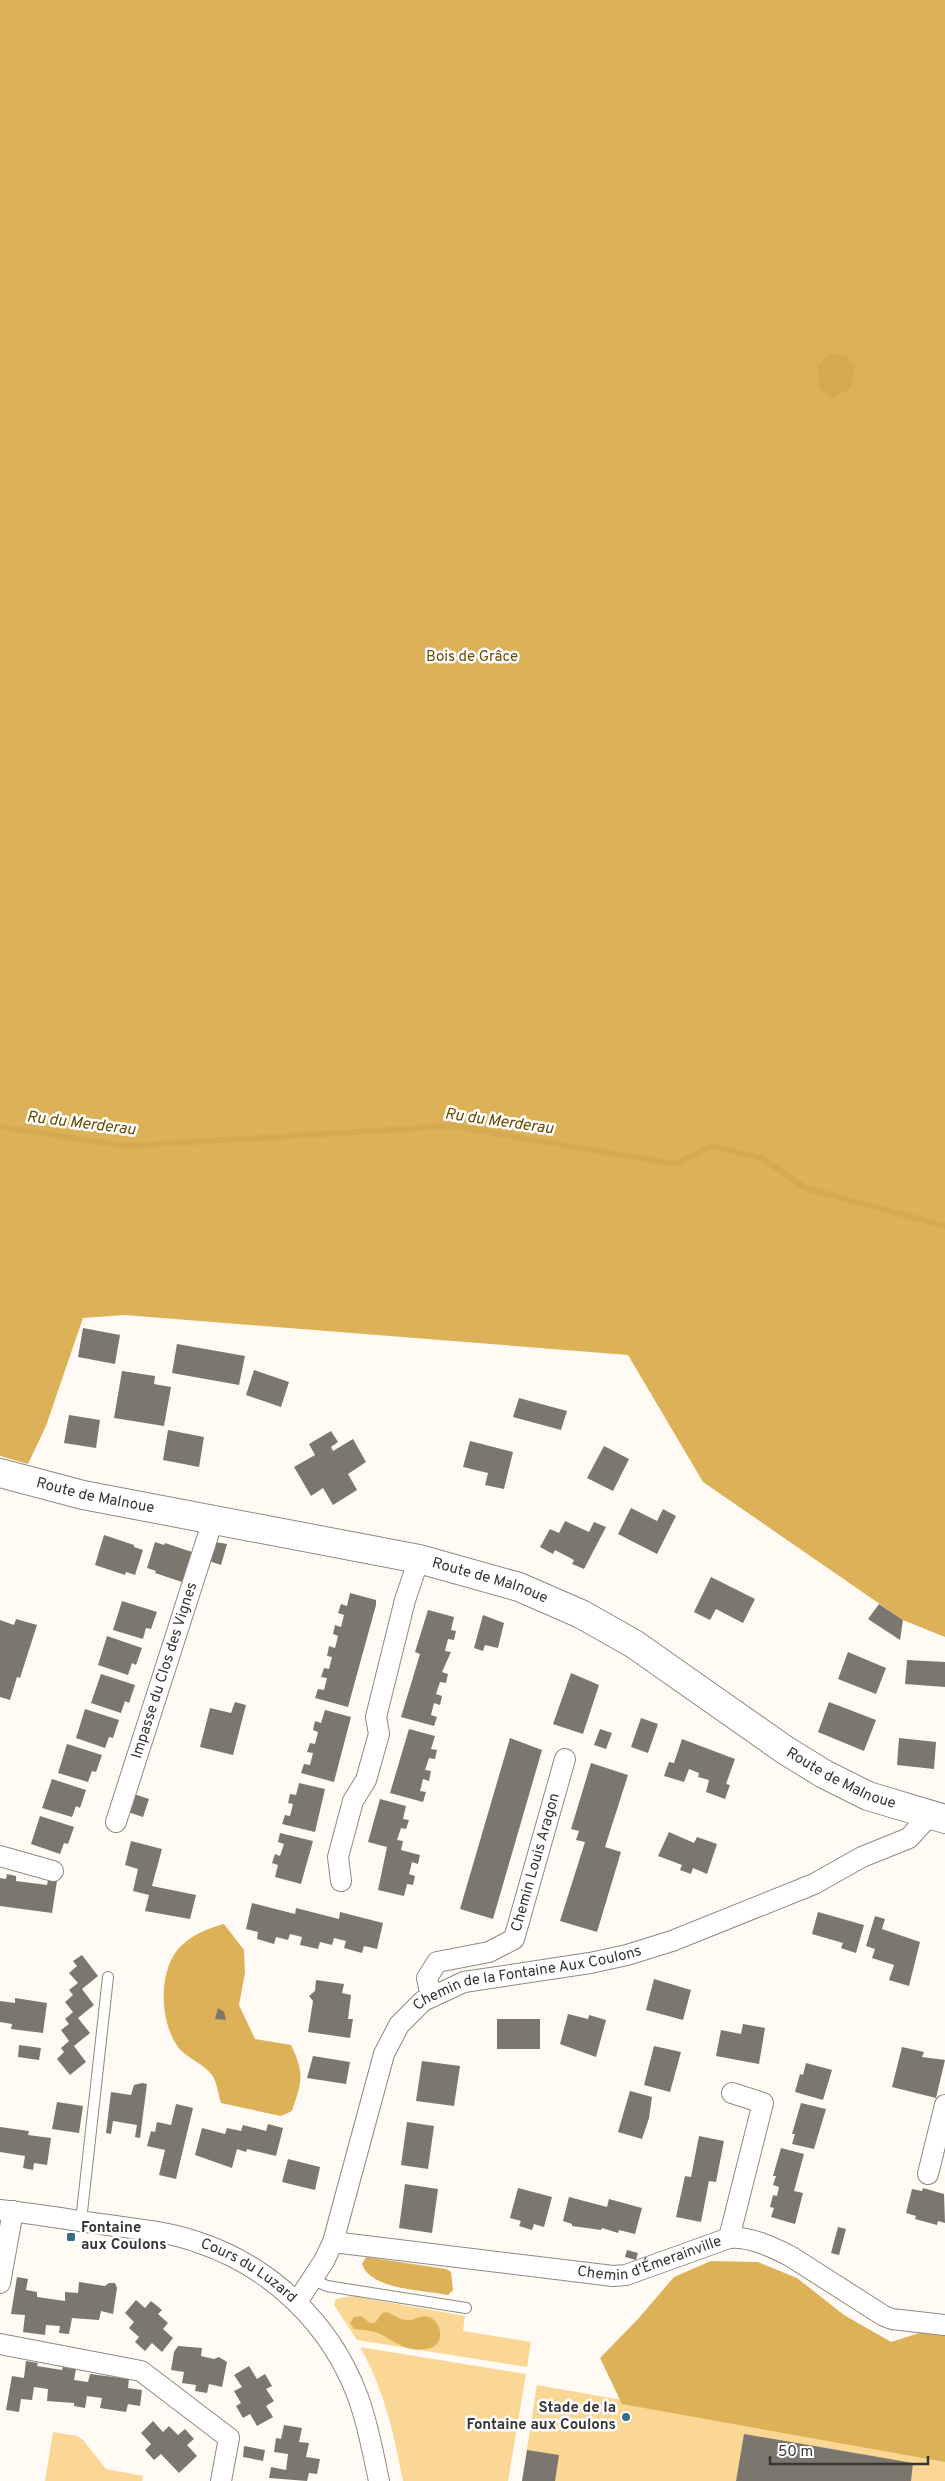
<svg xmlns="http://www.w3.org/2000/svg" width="945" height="2481" font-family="Overpass,sans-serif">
<rect width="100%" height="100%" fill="#fffbf4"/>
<path fill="#fad794" d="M352,2296L465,2316L463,2331L531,2342L527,2367L357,2340L334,2305L336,2299Z
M360,2347L526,2374L508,2481H403C394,2434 384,2389 360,2347Z
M537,2385L945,2457V2481H522Z
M53,2432L77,2436L83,2440L106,2469L143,2476L142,2481H45Z"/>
<path fill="#ddb158" d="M0,0H945V1637L903,1620L703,1482L628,1355L125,1315L83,1318L46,1426L28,1464L0,1456Z
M224,1924L244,1950L245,1973L239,2005L255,2039L291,2045C305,2074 302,2081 292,2111L281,2116L221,2103C218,2094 217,2080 211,2074C202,2062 183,2057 176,2044C159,2017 158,1966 183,1944C196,1933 209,1928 224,1924Z
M366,2257L446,2269L451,2272L453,2290L448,2295C423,2290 371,2290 362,2264Z
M711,2261L758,2262L797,2278L844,2315L891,2342L932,2329L945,2331V2462L622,2404L600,2358L638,2319L674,2277Z
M387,2312C394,2315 401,2321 409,2320C417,2320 422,2313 431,2318C442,2324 445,2344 430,2348C408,2354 398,2343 380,2334C372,2330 363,2330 354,2329L350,2323L354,2317L361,2316L370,2323H375L382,2313Z"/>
<path fill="#d6aa51" d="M831,353L847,356L855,366L850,389L833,398L819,389L818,365Z"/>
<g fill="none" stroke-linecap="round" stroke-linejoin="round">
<path stroke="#d6aa51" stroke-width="6" d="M0,1127L126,1146L452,1126L675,1164L712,1146L762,1158L805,1188L945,1226"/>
</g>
<path fill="#7b776f" d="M83,1328L120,1335L115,1364L78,1357Z
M177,1344L245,1356L239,1385L172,1373Z
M254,1370L289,1382L281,1407L246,1395Z
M122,1371L155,1376L154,1384L171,1387L164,1426L114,1418Z
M519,1398L567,1411L561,1430L513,1417Z
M69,1415L100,1420L96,1448L64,1443Z
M168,1430L204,1437L199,1467L163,1460Z
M331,1431L338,1442L331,1447L333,1451L353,1439L366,1462L348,1474L357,1490L333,1505L323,1488L311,1496L294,1467L315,1455L309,1444Z
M470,1441L513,1452L504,1489L485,1485L488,1473L463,1467Z
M604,1446L629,1459L613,1491L587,1478Z
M631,1508L657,1521L663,1509L676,1516L657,1554L618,1534Z
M565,1521L589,1532L594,1522L606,1527L584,1569L572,1564L574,1560L555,1550L553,1554L540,1547L550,1529L559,1533Z
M104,1535L134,1545V1547L143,1550L135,1575L126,1572L125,1575L95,1565Z
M155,1542L164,1545L165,1543L195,1553L185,1583L155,1573L156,1571L147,1568Z
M215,1542L227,1544L221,1565L209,1561Z
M711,1577L755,1599L743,1623L716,1609L710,1620L694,1612Z
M350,1593L376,1600V1605L348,1707L315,1698L318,1689L324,1690L327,1678L321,1677L324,1668L329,1669L332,1657L327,1656L329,1646L335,1648L338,1636L333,1634L335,1625L341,1627L344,1615L338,1613L341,1604L347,1606Z
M122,1601L157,1612L151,1629L146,1628L143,1639L113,1630Z
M879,1604L903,1620L900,1640L868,1619Z
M428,1610L454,1617L451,1630L456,1631L454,1640L448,1639L445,1651L451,1652L442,1672L448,1674L446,1683L440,1682L436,1694L442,1696L440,1705L434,1703L431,1715L437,1717L434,1726L401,1717L420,1654L415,1652Z
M483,1615L504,1623L498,1648L485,1645L483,1651L474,1648Z
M16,1619L37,1625L20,1678L17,1677L10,1700L0,1697V1620L14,1625Z
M107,1636L142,1648L136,1665L132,1663L128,1675L98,1665Z
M848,1652L886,1668L876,1694L838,1679Z
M907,1660L945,1662V1687L905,1684Z
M571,1673L599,1685L583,1734L553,1724Z
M101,1674L135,1685L129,1703L125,1701L121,1713L91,1703Z
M235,1702L246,1705L233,1755L200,1747L210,1708L231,1713Z
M829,1702L876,1720L864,1751L818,1732Z
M85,1709L119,1720L113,1738L109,1737L105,1748L76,1738Z
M325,1710L351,1717L334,1782L301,1773L304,1764L310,1765L313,1753L307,1752L310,1743L315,1744L318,1732L313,1730L315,1721L321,1723Z
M641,1718L658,1724L648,1753L631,1747Z
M409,1729L435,1736L431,1749L437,1750L435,1759L429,1758L425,1770L431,1771L429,1781L423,1779L420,1791L426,1792L423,1802L390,1793Z
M600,1729L612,1733L606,1749L594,1745Z
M510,1738L542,1750L493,1919L460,1909Z
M899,1738L936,1742L934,1769L897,1765Z
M682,1739L735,1759L726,1784L730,1785L725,1799L706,1792L709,1780L698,1777L699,1773L689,1769L684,1782L664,1776L669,1762L674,1763Z
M67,1744L102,1755L96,1772L92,1771L88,1782L58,1773Z
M591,1763L628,1775L605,1847L621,1852L597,1932L560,1921L585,1842L576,1840L579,1831L571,1829Z
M52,1779L86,1790L80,1808L76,1806L72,1817L42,1808Z
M299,1783L325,1789L315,1832L282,1824L285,1815L290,1816L293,1804L288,1803L290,1794L296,1795Z
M134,1794L149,1799L143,1817L128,1812Z
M380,1799L406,1806L403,1819L409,1820L406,1829L401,1828L397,1840L403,1841L401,1850L420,1855L418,1864L412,1862L409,1874L415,1876L413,1885L407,1884L404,1896L378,1890L387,1847L368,1842Z
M40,1816L74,1827L68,1844L64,1843L60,1854L31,1844Z
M669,1832L694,1843L697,1837L717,1844L707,1874L693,1868L691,1874L680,1870L682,1865L658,1856Z
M280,1833L313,1841L301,1884L275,1877L278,1865L272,1863L275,1854L280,1856L284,1844L278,1842Z
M131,1841L162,1849L152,1886L196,1895L190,1919L145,1911L149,1895L133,1891L138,1869L125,1865Z
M7,1874L16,1876V1881L47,1885L48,1880L57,1881L52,1913L0,1906V1878L6,1879Z
M252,1903L295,1914L296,1908L339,1919L340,1912L383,1923L377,1949L364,1946L362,1953L344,1948L346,1941L334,1938L332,1945L320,1942L318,1949L300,1945L302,1937L290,1934L288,1940L276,1937L274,1944L257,1939L258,1932L246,1929Z
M818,1912L864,1925L856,1953L841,1948L843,1943L812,1934Z
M875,1916L885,1919L882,1929L920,1942L909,1986L889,1980L894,1965L872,1958L875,1949L866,1946Z
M82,1955L98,1976L82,1989L94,2005L78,2018L90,2033L74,2046L86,2062L70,2075L57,2059L64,2052L61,2048L69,2041L61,2030L69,2024L65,2019L73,2012L65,2002L73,1995L69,1990L78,1983L69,1973L77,1966L73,1961Z
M654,1979L691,1990L683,2020L646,2010Z
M316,1980L344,1984L342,1993L351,1995L348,2019H353L350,2038L308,2032L313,2001L309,1996L315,1991Z
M15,1998L47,2003L43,2033L11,2029L12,2024L0,2022V2001L15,2003Z
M218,2008L224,2012L226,2020L215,2019Z
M568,2014L588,2019L589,2015L606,2020L596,2057L560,2044Z
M497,2019H540V2049H497Z
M743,2024L765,2028L759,2064L716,2056L721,2030L741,2034Z
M19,2045L41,2048L39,2060L18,2057Z
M654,2046L681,2052L670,2092L644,2085Z
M902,2047L924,2052L922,2057L945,2060L936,2098L892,2087Z
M313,2056L350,2062L346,2084L307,2078Z
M422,2061L460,2066L454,2106L416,2101Z
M806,2063L832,2070L823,2100L795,2092L800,2074L803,2075Z
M142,2083L147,2084L140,2138L135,2137L137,2125L113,2121L111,2134L106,2133L111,2092L131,2095L134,2085Z
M630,2091L652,2097L649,2118L642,2139L618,2132Z
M57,2102L83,2106L79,2133L52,2129Z
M801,2103L826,2109L814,2149L792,2144L795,2134H792Z
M176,2104L193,2108L176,2179L159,2175L165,2150L147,2146L151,2131L155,2132L157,2122L171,2125Z
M407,2122L434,2126L428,2169L401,2165Z
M268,2124L283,2128L276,2156L247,2149L246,2152L237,2149L232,2168L195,2155L202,2128L225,2134L227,2128L241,2131L243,2125L266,2131Z
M0,2127L29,2131L28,2135L51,2138L47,2165L34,2163L33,2170L23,2168L25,2156L0,2152Z
M699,2136L724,2141L716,2182L709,2181L701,2222L676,2217L685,2176L691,2177Z
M781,2148L804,2154L794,2191L803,2193L795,2224L771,2217L774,2208L770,2207L773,2195L777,2196L779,2187L773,2185L776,2176H773Z
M288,2159L320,2167L315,2190L282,2182Z
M405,2184L438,2189L432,2233L399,2228Z
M518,2188L552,2197L544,2227L534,2224L532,2230L519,2226L521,2221L510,2218Z
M923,2188L944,2194L945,2223L938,2221L937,2225L915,2219L916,2216L906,2213L912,2189L922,2191Z
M569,2197L607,2207L609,2199L642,2208L635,2234L619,2230L618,2233L602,2228L601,2230L572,2226V2224L563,2221Z
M838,2227L846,2229L839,2255L831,2253Z
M627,2250L638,2253L636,2260L625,2257Z
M17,2277L28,2279L26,2290L37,2292V2297L65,2301V2292L78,2293L79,2282L105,2286L109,2283H115L117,2288L113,2314L101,2311L99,2320L72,2318L69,2334L59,2333L60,2326L46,2325L45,2335L23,2332L25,2315L11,2314Z
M136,2300L145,2308L151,2301L162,2310L158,2314L168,2323L163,2329L173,2338L162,2352L152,2343L145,2351L135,2342L139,2337L129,2328L134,2322L125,2313Z
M178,2346L202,2348L201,2356L214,2359L219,2357L227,2362L222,2387L209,2384L207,2393L195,2391L196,2385L182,2383L184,2372L171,2370L174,2352Z
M26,2361L38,2363L37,2366L62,2370L63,2367L76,2369L74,2380L88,2382L90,2374L129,2379L128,2388L142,2390L140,2406L128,2404L126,2412L100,2408L102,2398L87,2396L85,2408L74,2406V2403L47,2401L48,2389L34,2387L32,2400L21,2399L19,2412L6,2410L12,2376L24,2378Z
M249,2366L257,2379L265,2374L272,2386L266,2389L274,2401L266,2406L273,2417L257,2426L250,2414L243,2418L236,2406L241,2403L234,2391L242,2387L234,2375Z
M153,2421L163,2432L169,2426L178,2435L185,2429L194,2439L187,2445L197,2456L179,2473L161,2454L154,2460L145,2450L151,2444L141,2433Z
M284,2425L302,2428L299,2442L309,2443L306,2457L320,2459L317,2474L309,2473L307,2481L269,2478L271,2467L286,2470L288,2454L274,2452L276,2438L281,2439Z
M744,2434L913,2463L911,2481H736Z
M244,2446L265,2450L263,2461L243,2457Z
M527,2450L559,2455L555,2481H522Z"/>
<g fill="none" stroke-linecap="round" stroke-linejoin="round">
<defs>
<path id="lane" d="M81,2221L108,1977
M314,2280L327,2286L466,2308"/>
<g id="street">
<path id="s1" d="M116,1822L213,1520"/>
<path d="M0,1856L53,1871"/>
<path d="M341,1881L338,1857L353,1801L366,1780L379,1734L376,1717L405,1600L419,1559"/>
<path id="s2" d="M431,1997L427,1978L437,1962L489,1952L514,1939L565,1759"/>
<path d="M928,2174L945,2105"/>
<path id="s3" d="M0,2210C36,2214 72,2220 108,2225C138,2229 169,2232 197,2242C271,2266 331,2324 358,2397C368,2424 373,2453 379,2481"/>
<path d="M729,2238L763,2103L732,2093"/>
<path id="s4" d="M333,2242L613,2276L626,2275L729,2238C750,2236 772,2247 790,2256L884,2316L892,2319L945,2325"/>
<path d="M0,2283L13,2211"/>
<path id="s5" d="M297,2302L324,2261L333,2242L384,2054L399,2025L423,2001L464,1982L590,1963L627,1955L672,1941L814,1884L862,1857L909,1838L929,1816"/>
<path d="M0,2344L141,2371L229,2438L221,2481"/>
</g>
<g id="secondary">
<path id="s6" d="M0,1473L83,1495L419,1559L519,1587L581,1614L634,1644L785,1750L824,1774L868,1796L945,1819"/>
</g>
</defs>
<use href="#lane" stroke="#8e8a82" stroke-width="12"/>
<use href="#street" stroke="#8e8a82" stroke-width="22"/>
<use href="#secondary" stroke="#8e8a82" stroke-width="30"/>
<use href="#lane" stroke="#fff" stroke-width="10"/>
<use href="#street" stroke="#fff" stroke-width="20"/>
<use href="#secondary" stroke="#fff" stroke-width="28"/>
</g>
<g fill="#376d88" stroke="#fff" stroke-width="2">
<rect x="66" y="2232" width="10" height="10" rx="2.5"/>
<circle cx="626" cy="2417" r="5"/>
</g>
<g text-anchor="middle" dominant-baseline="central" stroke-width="5" stroke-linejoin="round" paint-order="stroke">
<g font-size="15" fill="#6a4d03" stroke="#fff">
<text x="472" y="657">Bois de Grâce</text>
</g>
<g font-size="15" fill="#383633" stroke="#fff">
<text stroke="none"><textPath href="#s6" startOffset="98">Route de Malnoue</textPath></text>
<text stroke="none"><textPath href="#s6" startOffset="502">Route de Malnoue</textPath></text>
<text stroke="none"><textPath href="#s1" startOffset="159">Impasse du Clos des Vignes</textPath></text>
<text stroke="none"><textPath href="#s6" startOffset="908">Route de Malnoue</textPath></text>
<text stroke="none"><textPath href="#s2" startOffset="199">Chemin Louis Aragon</textPath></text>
<text stroke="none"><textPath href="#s5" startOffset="439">Chemin de la Fontaine Aux Coulons</textPath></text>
<text stroke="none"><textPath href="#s4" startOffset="321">Chemin d'Émerainville</textPath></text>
<text stroke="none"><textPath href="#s3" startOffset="259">Cours du Luzard</textPath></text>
</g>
<g font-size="15" font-weight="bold" fill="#383633" stroke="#fff" text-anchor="start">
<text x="81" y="2228">Fontaine<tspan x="81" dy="17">aux Coulons</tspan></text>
<text x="616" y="2408" text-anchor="end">Stade de la<tspan x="616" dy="17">Fontaine aux Coulons</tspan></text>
</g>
<g font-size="16" font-style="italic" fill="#684b00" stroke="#fff">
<text transform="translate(499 1122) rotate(8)">Ru du Merderau</text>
<text transform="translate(81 1124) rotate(7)">Ru du Merderau</text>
</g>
</g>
<path d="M770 2456v8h158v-8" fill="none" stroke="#383633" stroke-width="2.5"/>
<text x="778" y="2456" font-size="15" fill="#383633" stroke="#ffffff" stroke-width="4" paint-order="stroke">50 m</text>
</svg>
